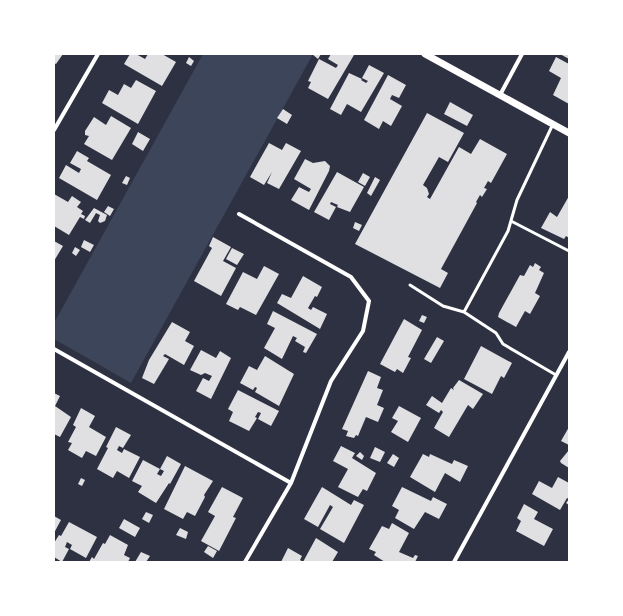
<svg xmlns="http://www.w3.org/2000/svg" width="623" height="616" font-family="Mulish,sans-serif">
<rect width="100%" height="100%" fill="#2d3142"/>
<path fill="#3c4559" d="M203,54H313L131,383L54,339V323Z"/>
<path fill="#e0e0e3" d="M54,54H63L56,64L54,63Z
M130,54H136L145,59L148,54H162L176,62L162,86L124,64Z
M312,54H321L318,59Z
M331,54L354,55L328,99L308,88L311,82L308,81L319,59L336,68L338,65L328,59Z
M560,54H569V59Z
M189,57L194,61L191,66L186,63Z
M556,57L569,64V104L553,95L561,78L549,71Z
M369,65L384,73L361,112L347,104L341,115L330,109L349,73L362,79L361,80L366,83L368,81L362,78Z
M388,75L406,85L399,98L392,95L390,99L402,106L391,126L383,121L379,129L364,120Z
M136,80L156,91L138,124L102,103L109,90L118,95L124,84L131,88Z
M450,102L473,115L467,126L444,114Z
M283,109L292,115L287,124L277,118Z
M427,113L464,133L448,162L439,157L423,185L427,188L429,194L427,197L430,199L459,147L471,154L480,139L507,154L491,183L488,181L484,188L487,189L482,197L480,195L476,202L477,203L441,269L448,273L440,288L355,244Z
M111,116L131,128L112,160L84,144L89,136L85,135V131L94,117L106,125Z
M138,132L150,139L143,151L132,144Z
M269,143L282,150L286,143L301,151L279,189L267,183L272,172L264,185L250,177Z
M77,151L89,158L87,161L111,175L97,200L59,178L66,165L79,173L81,169L70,163Z
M305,159L313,163L325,161L330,166L329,171L309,210L291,200L299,187L309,192L311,189L294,179Z
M337,172L364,187L350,212L337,207L338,205L331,202L330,204L336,207L329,220L314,212Z
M363,173L370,177L365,186L358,182Z
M126,176L130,178L127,185L122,183Z
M375,177L380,180L371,196L367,193Z
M54,194L68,202L72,196L81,202L77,207L83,211L81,214L85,216L84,219L80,217L69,235L54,226Z
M569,196V238L566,236L564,239L541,228L550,212L557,217Z
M108,206L114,209L110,216L104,212Z
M94,208L107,215L105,221L100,223L98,221L100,215L96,213L90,223L85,220Z
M355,222L362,225L359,231L353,228Z
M213,237L231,247L223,261L236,268L221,296L194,281L212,248L209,246Z
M84,240L94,245L90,252L81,247Z
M54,241L63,246L54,261Z
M75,247L80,250L76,256L72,253Z
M232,248L244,254L237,265L226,259Z
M535,263L541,267L539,270L544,273L535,293L540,296L530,314L525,311L516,327L498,317L499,313L520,275L524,276L530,265L533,267Z
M264,266L279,274L256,315L240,307L238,310L226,304L243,272L257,279Z
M303,276L322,287L317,297L315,296L308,308L311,310L313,307L327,314L320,329L277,303L282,294L291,298Z
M273,311L317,334L306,353L303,352L305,347L295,341L297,338L293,336L282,359L264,348L275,328L267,324Z
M422,315L427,317L424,323L419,321Z
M404,319L422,330L408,357L411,358L403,373L397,369L395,372L380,364Z
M172,322L190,332L185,341L194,346L184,365L165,354L163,356L169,359L154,384L142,378L149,360Z
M437,337L444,341L431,363L424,359Z
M481,346L512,363L504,378L501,376L492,394L464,379Z
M201,350L216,358L220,351L231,358L211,399L196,391L203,378L209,381L212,376L205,373L201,375L190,370Z
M265,356L294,374L279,406L255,392L257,388L255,387L253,390L240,383L249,366L257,370Z
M368,371L381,377L377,388L383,390L377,405L384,408L378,422L366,417L358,436L356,435L354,438L346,436L348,431L342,429Z
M459,380L483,394L473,409L468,405L449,437L434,428L443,412L441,410L439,413L426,405L432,396L442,403L451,388L454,390L453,388Z
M238,390L279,411L271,426L258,419L261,413L258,412L255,417L257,418L249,431L229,421L233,412L228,409Z
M54,393L60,396L55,406L71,417L60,437L54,434Z
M399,406L421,418L408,442L391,432L398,421L392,418Z
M81,408L95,416L89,427L106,437L96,456L86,451L82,458L68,450L72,443L68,442L76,427L73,425Z
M116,427L131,435L123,448L119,446L117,450L122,453L124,449L140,457L129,478L117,471L113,478L97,469L108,448L106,447Z
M569,427V445L561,441Z
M341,446L355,453L352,458L376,473L367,491L363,489L358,497L338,487L348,469L333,461Z
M375,447L385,452L380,462L370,458Z
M569,450V468L561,463L560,461Z
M360,452L364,456L362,460L356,456Z
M393,454L399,458L394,467L387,463Z
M423,454L429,457L430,454L452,464L454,460L468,466L460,482L445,473L435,492L410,477Z
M167,456L181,464L170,484L169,483L156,503L138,492L142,486L132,481L143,460L160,469L157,474L161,476L164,471L160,469Z
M185,466L213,481L204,495L205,497L195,516L187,512L183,519L164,509Z
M558,477L569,483V505L566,503L569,499L567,498L560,510L532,494L539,481L552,488Z
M81,478L85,480L82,486L78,484Z
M222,487L243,498L233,517L236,518L219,551L201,541L215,516L208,512Z
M322,487L351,505L354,500L364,505L344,543L320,529L333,507L330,505L318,527L304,519Z
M402,487L431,501L433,497L447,504L439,519L425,512L414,529L395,518L399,510L392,506Z
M524,504L538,512L534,519L553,529L544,546L516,531L521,521L517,518Z
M146,512L153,515L149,523L142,519Z
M54,516L61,520L54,533Z
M124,519L140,528L135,537L119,528Z
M69,522L97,537L86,558L70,549L72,545L67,542L65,547L69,549L62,562L54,557V543L59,535L61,536Z
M392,523L409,533L399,552L413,558L415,555L418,556L415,562H385L374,555L376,552L369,549L382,526L389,529Z
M180,528L188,532L186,539L176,535Z
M110,535L128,545L124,555L130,558L128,562H89L92,557L94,559L103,543L105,544Z
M316,538L338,552L332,562H303Z
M208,546L217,551L213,558L204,552Z
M288,548L302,556L300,560L303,562H281Z
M141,552L150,556L146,562H135Z"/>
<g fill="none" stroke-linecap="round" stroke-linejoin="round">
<path stroke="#fff" stroke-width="3" d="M553,124L517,200L508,231L464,312L496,333L503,344L556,375
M511,221L569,251
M410,285L443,306L464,312"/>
<path stroke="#fff" stroke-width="4" d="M500,95L522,54
M54,130L98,54
M239,214L351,277L369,301L363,331L331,381L291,483L245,562
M54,349L291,483
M454,562L569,352"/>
<path stroke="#fff" stroke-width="7" d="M425,54L569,133"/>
</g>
<rect width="623" height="616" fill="none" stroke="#ffffff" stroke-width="110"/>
</svg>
